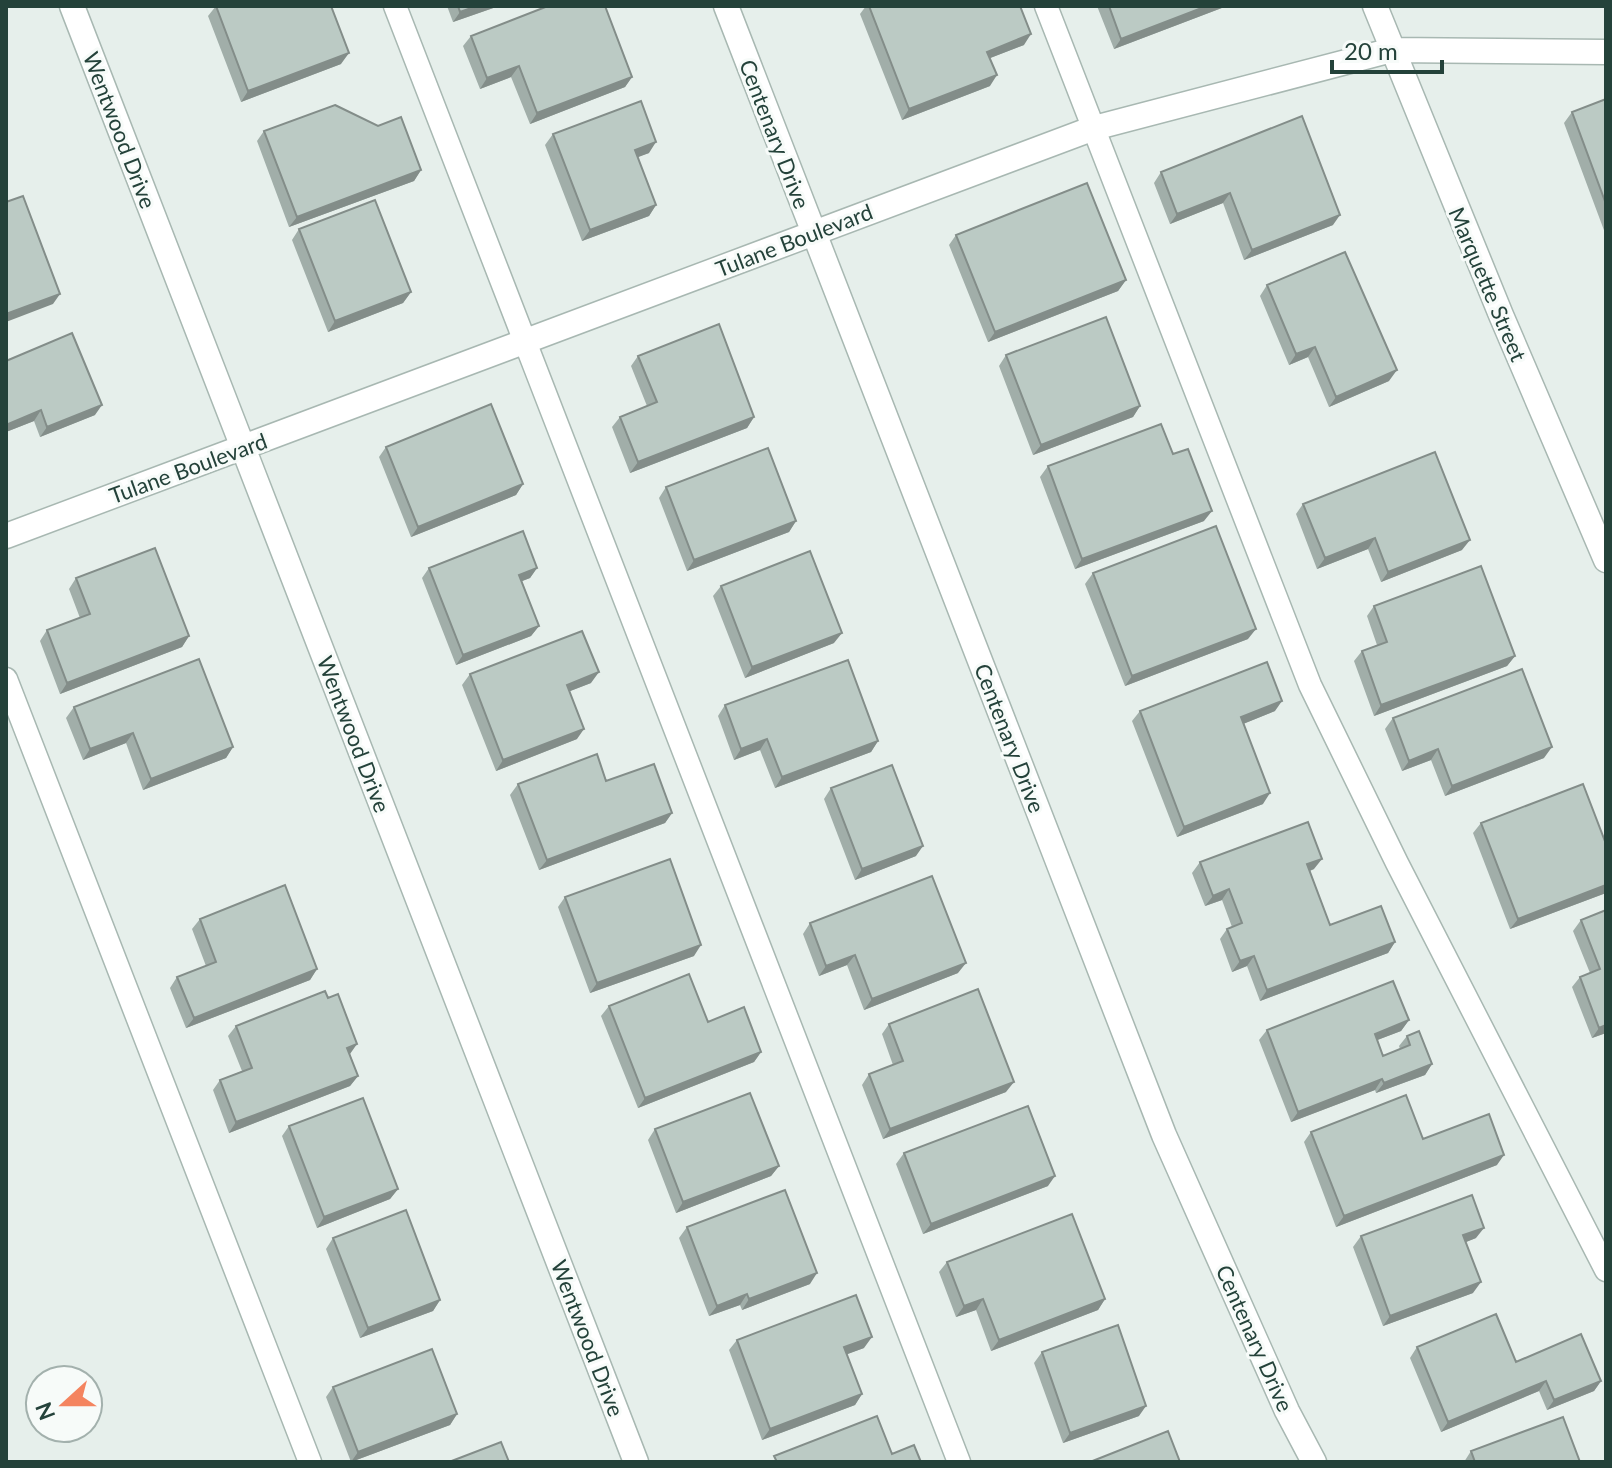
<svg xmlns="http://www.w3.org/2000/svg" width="1612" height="1468" font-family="Lato,sans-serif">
<rect width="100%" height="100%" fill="#e6efeb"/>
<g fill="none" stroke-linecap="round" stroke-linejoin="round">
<defs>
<path id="service" d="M395,6L959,1462
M1046,6L1310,685L1397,863L1606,1270
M6,679L310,1462"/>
<path id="minor" d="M72,6L636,1462
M726,6L1164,1135L1287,1411L1314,1462
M1375,6L1501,315L1606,560
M6,536L1094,128L1392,50L1606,52"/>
</defs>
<use href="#service" stroke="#a8b8b2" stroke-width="25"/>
<use href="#minor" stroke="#a8b8b2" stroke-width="27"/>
<use href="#service" stroke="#fff" stroke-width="22"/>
<use href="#minor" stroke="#fff" stroke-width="24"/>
</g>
<path fill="#a1aea9" d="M216,6L341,64L241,102L208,16Z
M447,6H499L453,22Z
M866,6H1020L1024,45L990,58V86L902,120L860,14Z
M1097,6H1227L1114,49Z
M471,36L632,77L625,87L530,124L511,77L480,89L463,46Z
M1606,99V233H1605L1564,123L1572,112Z
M378,126L421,170L414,181L289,227L257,141L264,131Z
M553,134L649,153L637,157L656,205L649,216L582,241L545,145Z
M1161,172L1333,225L1244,260L1223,203L1170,224L1154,183Z
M299,229L411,292L403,303L328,332L292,240Z
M956,235L1126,280L1118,291L988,342L949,245Z
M1267,285L1389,381L1329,407L1308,357L1289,365L1260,296Z
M1006,355L1140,406L1133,417L1033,455L999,366Z
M638,356L754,417L747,428L630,473L612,427L620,417L647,406L631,366Z
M6,361L95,415L40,437L34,421L6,432Z
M386,447L523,484L516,495L411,537L379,457Z
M1173,454L1204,521L1075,569L1040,477L1048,466Z
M666,487L796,521L789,532L687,571L659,498Z
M1303,504L1462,550L1381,582L1368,549L1317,569L1296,514Z
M429,568H537L530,578L522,581L539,626L531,636L456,665L422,578Z
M1093,573L1248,639L1125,686L1085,584Z
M76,578L189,636L182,647L60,694L40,641L47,630L80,618L69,589Z
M721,586L834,643L745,678L713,596Z
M1374,606L1515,656L1507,666L1374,716L1354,661L1362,651L1377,645L1367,616Z
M470,674L591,683L570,691L577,739L496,771L462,685Z
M725,705L878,741L871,752L775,788L760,750L734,760L718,716Z
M74,707L233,747L226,758L143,790L126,743L83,760L66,718Z
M1140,711H1275L1243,724L1263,804L1177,837L1132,721Z
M1393,718L1544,758L1445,796L1431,760L1402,771L1385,729Z
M606,781L672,813L665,823L539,870L510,795L518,784Z
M831,788L916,856L855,880L824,799Z
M1481,823L1606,844V893L1510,929L1473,833Z
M1200,862L1314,869L1310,871L1330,925L1395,942L1388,953L1260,1001L1247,966L1232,972L1220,939L1227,929L1232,927L1222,900L1205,906L1192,873Z
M565,897L694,956L590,993L558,907Z
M1606,910V1033L1592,1038L1572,987L1580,977L1590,973L1573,931L1581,920Z
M200,919L317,969L310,980L186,1028L170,988L177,977L206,966L192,929Z
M810,923L958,973L864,1010L847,965L819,976L803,934Z
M609,1006L708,1022L761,1052L754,1062L638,1108L601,1016Z
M1409,1020L1401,1031L1377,1040L1383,1056L1400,1049L1399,1046L1407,1036L1432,1064L1425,1075L1376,1093L1375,1090L1291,1122L1259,1040L1267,1030Z
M889,1024L1006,1092L883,1139L862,1085L869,1074L893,1065L882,1034Z
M236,1026L350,1054L358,1076L350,1086L229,1133L213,1090L220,1080L242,1071L228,1036Z
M289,1126L398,1189L390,1199L317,1228L282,1136Z
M655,1129L779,1166L771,1176L676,1213L648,1140Z
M1311,1132L1423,1139L1497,1165L1336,1227L1304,1142Z
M904,1153L1048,1186L923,1234L896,1164Z
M687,1227L810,1284L742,1310L740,1305L709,1316L679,1238Z
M1361,1236L1476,1238L1466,1242L1473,1293L1383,1326L1353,1247Z
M333,1238L440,1300L433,1311L360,1338L326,1249Z
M947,1262L1105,1299L1098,1310L991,1351L976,1310L956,1317L939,1272Z
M737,1340L864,1348L847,1354L862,1394L855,1405L762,1440L729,1350Z
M1417,1347L1516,1362L1601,1381L1594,1391L1547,1410L1539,1391L1441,1432L1410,1358Z
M1042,1352L1139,1416L1063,1443L1034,1363Z
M333,1387L457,1414L450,1425L351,1462L326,1397Z
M1471,1451L1580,1462H1464Z"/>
<path fill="#838d89" d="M477,6H499L453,22L460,12Z
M1207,6H1227L1114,49L1121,39Z
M1031,34L1024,45L980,62L987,52Z
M349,53L341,64L241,102L248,91Z
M519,66L511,77L480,89L487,78Z
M997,75L990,86L902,120L909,109Z
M632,77L625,87L530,124L537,113Z
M656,142L649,153L628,161L635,150Z
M421,170L414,181L289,227L297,217Z
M1230,193L1223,203L1170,224L1177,214Z
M656,205L649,216L582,241L590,230Z
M1340,215L1333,225L1244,260L1252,250Z
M1126,280L1118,291L988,342L995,332Z
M411,292L403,303L328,332L335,321Z
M60,294L53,304L6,322V314Z
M1315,347L1308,357L1289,365L1296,354Z
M1397,370L1389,381L1329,407L1336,397Z
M102,405L95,415L40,437L47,427Z
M1140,406L1133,417L1033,455L1041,445Z
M41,410L34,421L6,432V425Z
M754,417L747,428L630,473L638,462Z
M523,484L516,495L411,537L418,527Z
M1212,511L1204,521L1075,569L1082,559Z
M796,521L789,532L687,571L694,560Z
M1375,538L1368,549L1317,569L1325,558Z
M1470,540L1462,550L1381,582L1388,572Z
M537,568L530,578L512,585L519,575Z
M539,626L531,636L456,665L463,655Z
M1256,629L1248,639L1125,686L1132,676Z
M842,633L834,643L745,678L752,667Z
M189,636L182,647L60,694L67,683Z
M1515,656L1507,666L1374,716L1381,705Z
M599,672L591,683L560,695L567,685Z
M1282,701L1275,711L1233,728L1241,717Z
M584,729L577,739L496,771L503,760Z
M133,733L126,743L83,760L90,749Z
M767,739L760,750L734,760L741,749Z
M878,741L871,752L775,788L782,777Z
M233,747L226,758L143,790L151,779Z
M1552,747L1544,758L1445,796L1452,786Z
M1438,749L1431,760L1402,771L1409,761Z
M1270,793L1263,804L1177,837L1184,827Z
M672,813L665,823L539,870L547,860Z
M923,846L916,856L855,880L862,869Z
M1322,859L1314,869L1300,874L1307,864Z
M1606,885V893L1510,929L1518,919Z
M1229,889L1222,900L1205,906L1213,896Z
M1395,942L1388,953L1260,1001L1267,990Z
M701,945L694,956L590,993L597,983Z
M855,955L847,965L819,976L826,966Z
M1254,956L1247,966L1232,972L1240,961Z
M966,963L958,973L864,1010L872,999Z
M317,969L310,980L186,1028L194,1018Z
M1409,1020L1401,1031L1367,1044L1375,1034Z
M1606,1025V1033L1592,1038L1599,1028Z
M357,1044L350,1054L339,1058L347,1048Z
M761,1052L754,1062L638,1108L645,1098Z
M1432,1064L1425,1075L1376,1093L1384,1083Z
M358,1076L350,1086L229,1133L236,1122Z
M1382,1079L1375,1090L1291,1122L1298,1112Z
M1014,1082L1006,1092L883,1139L890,1129Z
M1504,1155L1497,1165L1336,1227L1344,1216Z
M779,1166L771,1176L676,1213L683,1202Z
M1055,1176L1048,1186L923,1234L931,1224Z
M398,1189L390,1199L317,1228L324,1217Z
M1484,1228L1476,1238L1456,1246L1463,1235Z
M817,1273L810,1284L742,1310L749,1299Z
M1481,1282L1473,1293L1383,1326L1390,1316Z
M747,1294L740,1305L709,1316L717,1306Z
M983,1299L976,1310L956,1317L964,1306Z
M1105,1299L1098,1310L991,1351L999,1340Z
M440,1300L433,1311L360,1338L368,1328Z
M872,1337L864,1348L837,1358L844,1347Z
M1546,1381L1539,1391L1441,1432L1448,1422Z
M1601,1381L1594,1391L1547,1410L1554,1400Z
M862,1394L855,1405L762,1440L770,1429Z
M1146,1406L1139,1416L1063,1443L1070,1433Z
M457,1414L450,1425L351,1462L358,1452Z"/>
<path fill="#bbcac4" stroke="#838d89" stroke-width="2" d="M216,6H331L349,53L248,91Z
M458,6H477L460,12Z
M548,6H605L632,77L537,113L519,66L487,78L471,36Z
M869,6H1020L1031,34L987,52L997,75L909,109Z
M1109,6H1207L1121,39Z
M1606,99V204L1572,112Z
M641,101L656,142L635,150L656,205L590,230L553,134Z
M335,105L378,126L401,117L421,170L297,217L264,131Z
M1302,116L1340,215L1252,250L1230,193L1177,214L1161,172Z
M1087,183L1126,280L995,332L956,235Z
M23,196L60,294L6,314V202Z
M375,200L411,292L335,321L299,229Z
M1345,252L1397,370L1336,397L1315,347L1296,354L1267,285Z
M1106,317L1140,406L1041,445L1006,355Z
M719,324L754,417L638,462L620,417L657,402L638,356Z
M72,333L102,405L47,427L41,410L6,425V361Z
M491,404L523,484L418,527L386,447Z
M1161,424L1173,454L1188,449L1212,511L1082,559L1048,466Z
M768,448L796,521L694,560L666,487Z
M1435,452L1470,540L1388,572L1375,538L1325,558L1303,504Z
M1216,526L1256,629L1132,676L1093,573Z
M523,531L537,568L519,575L539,626L463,655L429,568Z
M155,548L189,636L67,683L47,630L90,614L76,578Z
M810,551L842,633L752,667L721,586Z
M1481,566L1515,656L1381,705L1362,651L1387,642L1374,606Z
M582,631L599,672L567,685L584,729L503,760L470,674Z
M199,659L233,747L151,779L133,733L90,749L74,707Z
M848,660L878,741L782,777L767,739L741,749L725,705Z
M1267,662L1282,701L1241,717L1270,793L1184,827L1140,711Z
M1522,669L1552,747L1452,786L1438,749L1409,761L1393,718Z
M597,754L606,781L654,764L672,813L547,860L518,784Z
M892,765L923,846L862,869L831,788Z
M1583,784L1606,844V885L1518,919L1481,823Z
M1308,822L1322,859L1307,864L1330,925L1381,906L1395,942L1267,990L1254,956L1240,961L1227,929L1242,923L1229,889L1213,896L1200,862Z
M670,859L701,945L597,983L565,897Z
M932,876L966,963L872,999L855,955L826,966L810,923Z
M285,885L317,969L194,1018L177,977L216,962L200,919Z
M1606,910V1025L1599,1028L1580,977L1600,969L1581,920Z
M689,974L708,1022L744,1007L761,1052L645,1098L609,1006Z
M1393,981L1409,1020L1375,1034L1383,1056L1410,1045L1407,1036L1419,1031L1432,1064L1384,1083L1382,1079L1298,1112L1267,1030Z
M978,989L1014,1082L890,1129L869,1074L903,1061L889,1024Z
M325,991L328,998L338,994L357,1044L347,1048L358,1076L236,1122L220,1080L252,1068L236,1026Z
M750,1093L779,1166L683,1202L655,1129Z
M1406,1095L1423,1139L1489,1114L1504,1155L1344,1216L1311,1132Z
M363,1098L398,1189L324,1217L289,1126Z
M1028,1106L1055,1176L931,1224L904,1153Z
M785,1190L817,1273L749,1299L747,1294L717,1306L687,1227Z
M1472,1195L1484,1228L1463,1235L1481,1282L1390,1316L1361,1236Z
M406,1210L440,1300L368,1328L333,1238Z
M1072,1214L1105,1299L999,1340L983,1299L964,1306L947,1262Z
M856,1295L872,1337L844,1347L862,1394L770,1429L737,1340Z
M1496,1314L1516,1362L1581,1334L1601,1381L1554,1400L1546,1381L1448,1422L1417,1347Z
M1118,1325L1146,1406L1070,1433L1042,1352Z
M432,1349L457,1414L358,1452L333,1387Z
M877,1416L892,1454L914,1445L921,1462H777L774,1456Z
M1563,1417L1580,1462H1475L1471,1451Z
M1168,1431L1180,1462H1090Z
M501,1442L509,1462H449Z"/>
<g text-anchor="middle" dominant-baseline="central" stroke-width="6" stroke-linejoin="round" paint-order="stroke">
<g font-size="22" fill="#24423a" stroke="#f7fbf9">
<text transform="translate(120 130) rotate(69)">Wentwood Drive</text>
<text transform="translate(775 134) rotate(69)">Centenary Drive</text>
<text transform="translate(794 240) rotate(-21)">Tulane Boulevard</text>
<text transform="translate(1488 284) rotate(67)">Marquette Street</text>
<text transform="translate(188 468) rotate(-20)">Tulane Boulevard</text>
<text transform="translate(354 734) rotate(69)">Wentwood Drive</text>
<text transform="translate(1010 738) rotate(69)">Centenary Drive</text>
<text transform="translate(588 1338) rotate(69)">Wentwood Drive</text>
<text transform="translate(1255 1338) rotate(66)">Centenary Drive</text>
</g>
</g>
<rect width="1612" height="1468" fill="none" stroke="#24423a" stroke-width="16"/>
<g transform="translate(64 1404) rotate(249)"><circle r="38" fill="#f7fbf9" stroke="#a3b1ad" stroke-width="2"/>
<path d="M0-6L14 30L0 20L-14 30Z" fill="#f4845f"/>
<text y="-12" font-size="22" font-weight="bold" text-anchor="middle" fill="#24423a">N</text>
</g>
<path d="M1332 60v12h110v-12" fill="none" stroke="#24423a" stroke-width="4"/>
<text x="1344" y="60" font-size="24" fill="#24423a" stroke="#f7fbf9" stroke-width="6" paint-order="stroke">20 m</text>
</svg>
